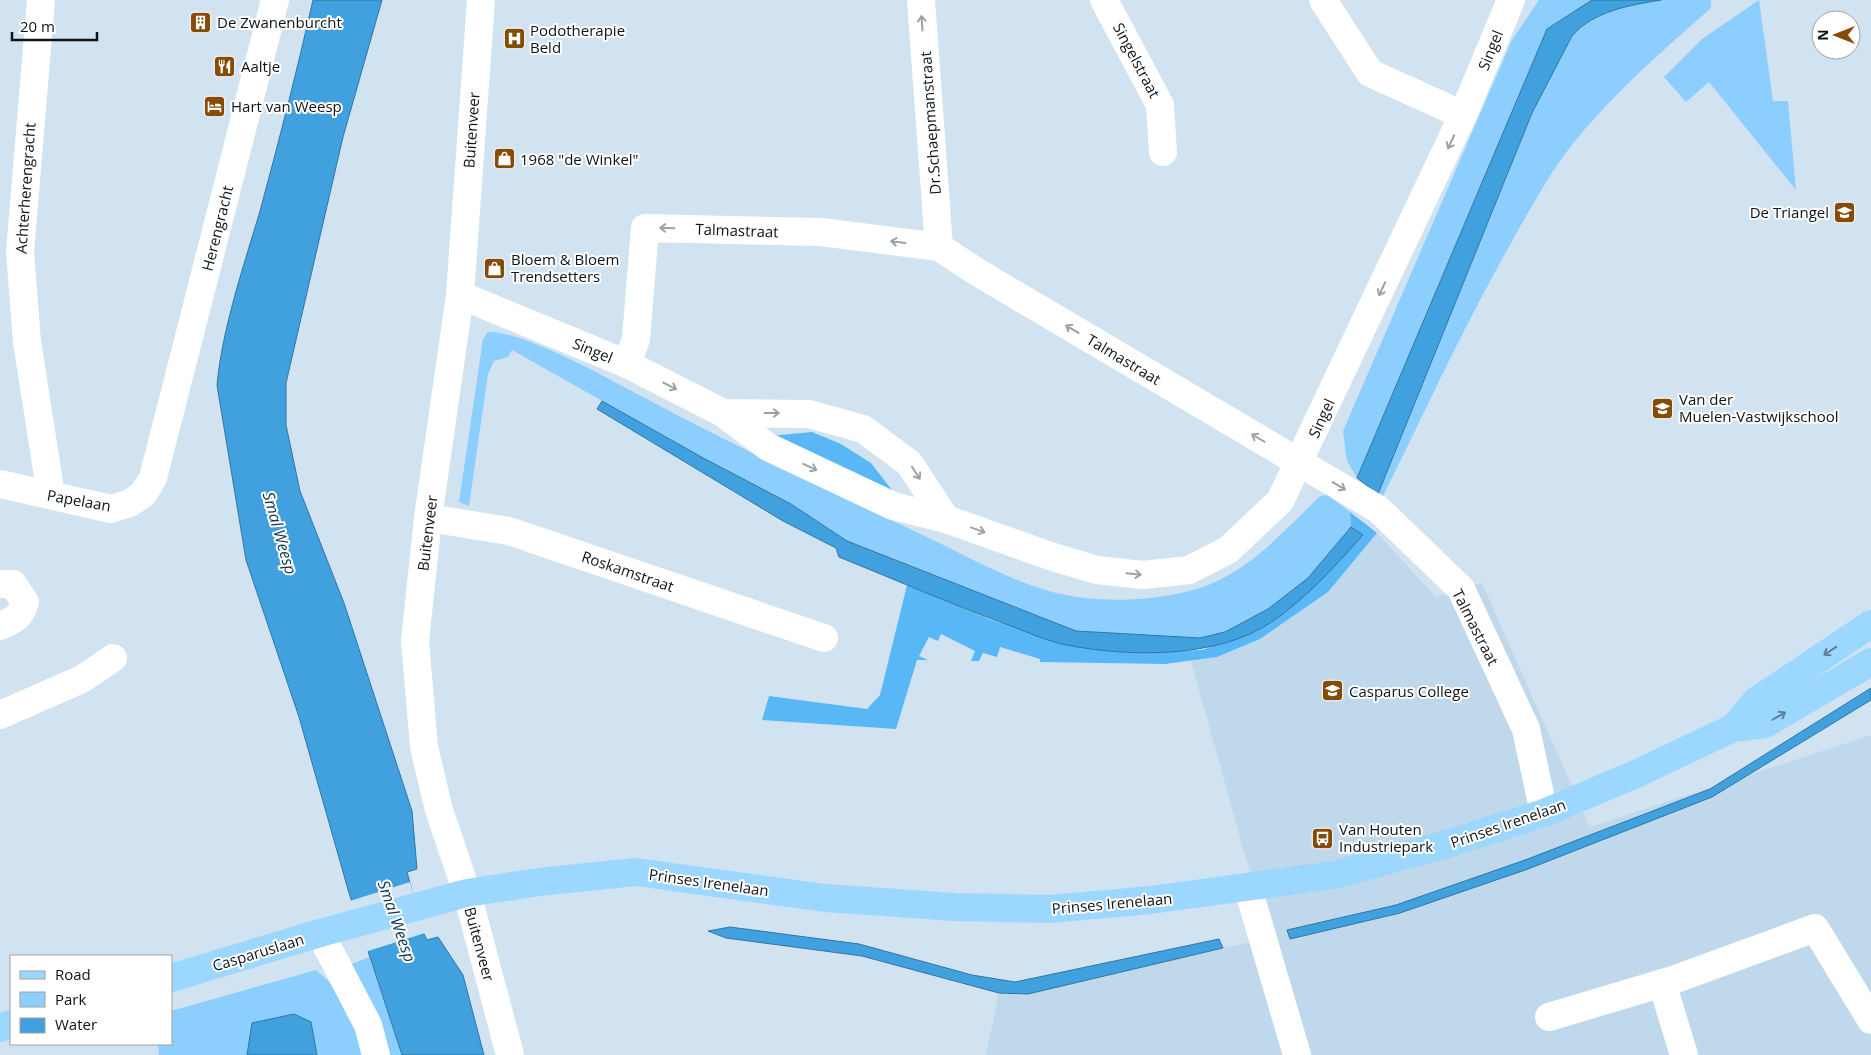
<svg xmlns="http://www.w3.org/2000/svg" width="1871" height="1055" font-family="'Open Sans',sans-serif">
<rect width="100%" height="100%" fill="#d1e3f1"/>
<path fill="#c0d8eb" d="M1377,533L1436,597L1482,583L1590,827L1871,735V1055H986L999,993L1028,994L1271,937L1244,852L1191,661L1217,657L1260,639L1328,592Z"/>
<path fill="#8ccefe" d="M1539,0H1592L1547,29L1357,478L1347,461L1343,431L1512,40Z
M1661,0H1711V8C1658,55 1604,101 1562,158C1541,188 1524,220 1506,252C1461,332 1423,416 1382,498L1378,494L1532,113L1572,36C1593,11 1631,5 1661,0Z
M1759,0L1773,101H1788L1796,190L1709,82L1686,102L1664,77L1702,39Z
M488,332C525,331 610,380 645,398C733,445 822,487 912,530C958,551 1003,578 1052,592C1099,604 1163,602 1208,585C1252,568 1287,528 1320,496L1328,495L1350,512L1351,527L1308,578L1268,609L1225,632L1200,638L1076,631L847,541L791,504L705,459L512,350L508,357L494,361L488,374L469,506L459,502L483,339Z
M369,957L400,1049L402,1055H384L347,966Z
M316,970L334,986L368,1055H317L311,1022L252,1023L247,1055H159L158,1044H171V1011Z"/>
<path fill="#5ab7f6" d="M812,432L841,444L871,463L895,494L770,436Z
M1350,512L1377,533L1328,592L1260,639L1217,657L1165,664L1040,662V659L1000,647L997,657L983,653L979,661H971L975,651L941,634L938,641L929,637L919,656L928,660H917L896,729L762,720L769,696L867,709L880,695L907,585L992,620L1071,646L1145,652L1202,650L1248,634L1363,536L1351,527Z"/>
<path fill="#41a0de" stroke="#3176a2" d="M313,0H382L343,137L286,383V425L300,491L344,603L412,811L417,869L407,872L424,934L427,940L438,937L463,975L484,1055H402L349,893L299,717L246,560L217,385C222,329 244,265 260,211C279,141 297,71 313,0Z
M1592,0H1661C1631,5 1593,11 1572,36L1532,113L1378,494L1357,478L1547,29Z
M602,401L705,459L791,504L847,541L1076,631L1200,638L1225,632L1268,609L1308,578L1351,527L1363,535C1334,567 1306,599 1270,623C1217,658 1132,657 1072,646C1051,643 1030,633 1011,626C953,605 896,580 839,557L836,548L783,521L597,409Z
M1871,688V700L1712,797L1528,869L1400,913L1290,939L1287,930L1396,905L1525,860L1710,789Z
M730,927L859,944L972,975L1015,982L1219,939L1223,948L1028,994L999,993L862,956L726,938L708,931Z
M294,1014L311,1022L317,1055H247L252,1023Z"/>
<path fill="#d1e3f1" d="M410,882L425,933L365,952L347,895L350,901Z"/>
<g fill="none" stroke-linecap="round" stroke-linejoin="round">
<path stroke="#fff" stroke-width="28" d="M41,0L20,252L27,342L51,495
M481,0L460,295L428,518L415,641L424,747L439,810L467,893L510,1055
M921,0L939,247
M1104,0L1160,105L1163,152
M1323,0L1370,73L1463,115
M460,295L627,364L723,413L768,447L893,506L946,519L1050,556L1097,570L1143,575L1189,570L1228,550L1280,501L1463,115L1511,0
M627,364L636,339L645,228L821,232L939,247L977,272L1378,509L1461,589L1526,729L1544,813
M723,413L809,414L863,429L909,463L946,519
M0,484L111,509L130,503L143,494L153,478L275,0
M428,518L509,531L824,638
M0,584H13L25,602C21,617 14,620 0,626
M0,715L82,679L113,658
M1248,888L1297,1055
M320,933L368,1025L376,1055
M1662,983L1684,1055
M1549,1017L1673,980L1815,928L1871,1020"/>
<path stroke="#9bd7ff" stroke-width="28" d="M1733,728L1756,701L1871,624
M171,978L320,933L467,893L539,882L636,872L825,898L955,907L1049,909L1151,900L1334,875L1447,844L1544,813L1638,773L1733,728L1765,724L1871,662
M0,1028L11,1024"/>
</g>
<defs><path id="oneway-shaft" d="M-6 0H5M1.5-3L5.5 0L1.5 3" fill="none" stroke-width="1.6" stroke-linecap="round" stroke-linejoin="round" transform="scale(1.25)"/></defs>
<g stroke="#9ea1a2">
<use href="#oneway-shaft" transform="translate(922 23) rotate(-94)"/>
<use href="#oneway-shaft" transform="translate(1451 142) rotate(115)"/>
<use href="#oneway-shaft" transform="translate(667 228) rotate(-178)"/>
<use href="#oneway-shaft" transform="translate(898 242) rotate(-173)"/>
<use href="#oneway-shaft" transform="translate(1382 289) rotate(115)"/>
<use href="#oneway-shaft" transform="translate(1072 329) rotate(-149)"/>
<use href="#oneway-shaft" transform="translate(670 386) rotate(27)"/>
<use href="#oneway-shaft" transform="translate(772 413)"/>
<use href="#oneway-shaft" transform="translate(1258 438) rotate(-150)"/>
<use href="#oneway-shaft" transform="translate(810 467) rotate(25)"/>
<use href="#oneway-shaft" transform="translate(916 473) rotate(57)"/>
<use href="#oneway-shaft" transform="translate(1339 486) rotate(31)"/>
<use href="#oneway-shaft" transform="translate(978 530) rotate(20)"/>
<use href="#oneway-shaft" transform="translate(1134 574) rotate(6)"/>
</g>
<g stroke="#5b7f97">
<use href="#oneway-shaft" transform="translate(1830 651) rotate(146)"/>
<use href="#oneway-shaft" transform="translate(1779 716) rotate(-30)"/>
</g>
<defs>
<symbol id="building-square" viewBox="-11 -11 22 22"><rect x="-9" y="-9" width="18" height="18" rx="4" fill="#864b04" stroke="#fff"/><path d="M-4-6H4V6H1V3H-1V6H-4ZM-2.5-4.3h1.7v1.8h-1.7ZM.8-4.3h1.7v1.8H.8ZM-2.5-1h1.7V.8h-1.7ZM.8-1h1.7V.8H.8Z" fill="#fff"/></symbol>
<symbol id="hospital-square" viewBox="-11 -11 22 22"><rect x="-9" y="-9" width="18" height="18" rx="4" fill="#864b04" stroke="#fff"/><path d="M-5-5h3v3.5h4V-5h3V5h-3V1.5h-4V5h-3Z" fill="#fff"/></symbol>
<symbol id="restaurant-square" viewBox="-11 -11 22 22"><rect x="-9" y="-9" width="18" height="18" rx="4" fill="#864b04" stroke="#fff"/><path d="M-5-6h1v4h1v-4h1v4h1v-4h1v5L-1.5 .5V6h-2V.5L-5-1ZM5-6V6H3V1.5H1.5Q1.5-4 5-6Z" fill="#fff"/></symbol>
<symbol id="hotel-square" viewBox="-11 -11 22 22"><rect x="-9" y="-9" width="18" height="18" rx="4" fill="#864b04" stroke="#fff"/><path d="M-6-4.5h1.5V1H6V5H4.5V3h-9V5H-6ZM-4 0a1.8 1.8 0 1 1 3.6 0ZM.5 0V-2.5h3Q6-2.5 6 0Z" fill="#fff"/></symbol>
<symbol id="shop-square" viewBox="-11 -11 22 22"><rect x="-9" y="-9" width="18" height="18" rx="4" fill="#864b04" stroke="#fff"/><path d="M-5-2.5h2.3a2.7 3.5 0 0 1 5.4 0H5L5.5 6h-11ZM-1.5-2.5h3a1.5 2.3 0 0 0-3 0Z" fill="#fff"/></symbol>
<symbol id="school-square" viewBox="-11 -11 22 22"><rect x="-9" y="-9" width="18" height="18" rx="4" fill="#864b04" stroke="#fff"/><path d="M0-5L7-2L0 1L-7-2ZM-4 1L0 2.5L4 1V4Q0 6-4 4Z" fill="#fff"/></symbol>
<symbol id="bus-square" viewBox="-11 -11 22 22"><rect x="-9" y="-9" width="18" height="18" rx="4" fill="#864b04" stroke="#fff"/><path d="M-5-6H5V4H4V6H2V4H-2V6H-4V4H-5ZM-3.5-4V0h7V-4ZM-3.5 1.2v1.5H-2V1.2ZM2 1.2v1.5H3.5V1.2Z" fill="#fff"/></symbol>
</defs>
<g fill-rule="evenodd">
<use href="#building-square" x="188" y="10" width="25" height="25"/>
<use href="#hospital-square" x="502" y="26" width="25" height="25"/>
<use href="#restaurant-square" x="212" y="54" width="25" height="25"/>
<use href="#hotel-square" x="202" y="94" width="25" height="25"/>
<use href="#shop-square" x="492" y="146" width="25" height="25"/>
<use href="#school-square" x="1832" y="200" width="25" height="25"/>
<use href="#shop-square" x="482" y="256" width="25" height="25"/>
<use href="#school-square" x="1650" y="396" width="25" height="25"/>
<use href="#school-square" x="1320" y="678" width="25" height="25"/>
<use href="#bus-square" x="1310" y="826" width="25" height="25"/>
</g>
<g text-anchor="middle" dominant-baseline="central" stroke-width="4" stroke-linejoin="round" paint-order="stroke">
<g font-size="15" fill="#0d1317" stroke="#fff" text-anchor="start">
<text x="217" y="22">De Zwanenburcht</text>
<text x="530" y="30">Podotherapie<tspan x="530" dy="17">Beld</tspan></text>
<text x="241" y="66">Aaltje</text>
<text x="231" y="106">Hart van Weesp</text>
<text x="520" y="159">1968 "de Winkel"</text>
<text x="1829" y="212" text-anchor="end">De Triangel</text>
<text x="511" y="259">Bloem &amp; Bloem<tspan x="511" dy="17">Trendsetters</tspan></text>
<text x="1679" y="399">Van der<tspan x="1679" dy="17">Muelen-Vastwijkschool</tspan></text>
<text x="1349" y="691">Casparus College</text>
<text x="1339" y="829">Van Houten<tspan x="1339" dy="17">Industriepark</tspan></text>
</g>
<g font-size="15" fill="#0d1317" stroke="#fff">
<text transform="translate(1490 50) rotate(-68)">Singel</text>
<text transform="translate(1137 60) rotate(62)">Singelstraat</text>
<text transform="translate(930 123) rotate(-94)">Dr.Schaepmanstraat</text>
<text transform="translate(471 130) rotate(-86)">Buitenveer</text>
<text transform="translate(25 188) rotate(-86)">Achterherengracht</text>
<text transform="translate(217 228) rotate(-76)">Herengracht</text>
<text transform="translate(737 230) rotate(2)">Talmastraat</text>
<text transform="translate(593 350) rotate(22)">Singel</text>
<text transform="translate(1124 359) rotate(31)">Talmastraat</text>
<text transform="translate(1321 418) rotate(-65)">Singel</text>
<text transform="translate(79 500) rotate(10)">Papelaan</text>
<text transform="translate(427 533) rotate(-83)">Buitenveer</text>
<text transform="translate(628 571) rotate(19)">Roskamstraat</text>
<text transform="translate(1476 627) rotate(63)">Talmastraat</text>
<text transform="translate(1508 823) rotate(-19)">Prinses Irenelaan</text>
<text transform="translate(709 882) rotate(8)">Prinses Irenelaan</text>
<text transform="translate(1112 903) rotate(-5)">Prinses Irenelaan</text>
<text transform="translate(480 944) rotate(75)">Buitenveer</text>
<text transform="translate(258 952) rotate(-17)">Casparuslaan</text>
</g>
<g font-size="16" font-style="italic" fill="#0b344d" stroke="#fff">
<text transform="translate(280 533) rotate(74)">Smal Weesp</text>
<text transform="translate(397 921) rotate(71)">Smal Weesp</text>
</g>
</g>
<rect x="10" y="955" width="162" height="90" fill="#ffffff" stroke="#9ea1a2"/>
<rect x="20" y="971" width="25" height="8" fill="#9bd7ff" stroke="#9ea1a2"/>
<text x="55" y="980" font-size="15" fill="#0d1317">Road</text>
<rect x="20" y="992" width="25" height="15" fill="#8ccefe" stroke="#9ea1a2"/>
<text x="55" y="1005" font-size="15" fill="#0d1317">Park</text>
<rect x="20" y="1018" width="25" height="15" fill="#41a0de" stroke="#9ea1a2"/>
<text x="55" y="1030" font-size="15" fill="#0d1317">Water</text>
<g transform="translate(1836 35) rotate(270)"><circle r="24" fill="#ffffff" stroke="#9ea1a2"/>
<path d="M0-4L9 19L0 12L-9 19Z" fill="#864b04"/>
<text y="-8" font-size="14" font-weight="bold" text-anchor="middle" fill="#0d1317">N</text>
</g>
<path d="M12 32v8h85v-8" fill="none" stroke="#0d1317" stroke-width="2.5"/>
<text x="20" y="32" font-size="15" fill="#0d1317" stroke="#ffffff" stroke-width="4" paint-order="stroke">20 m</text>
</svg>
